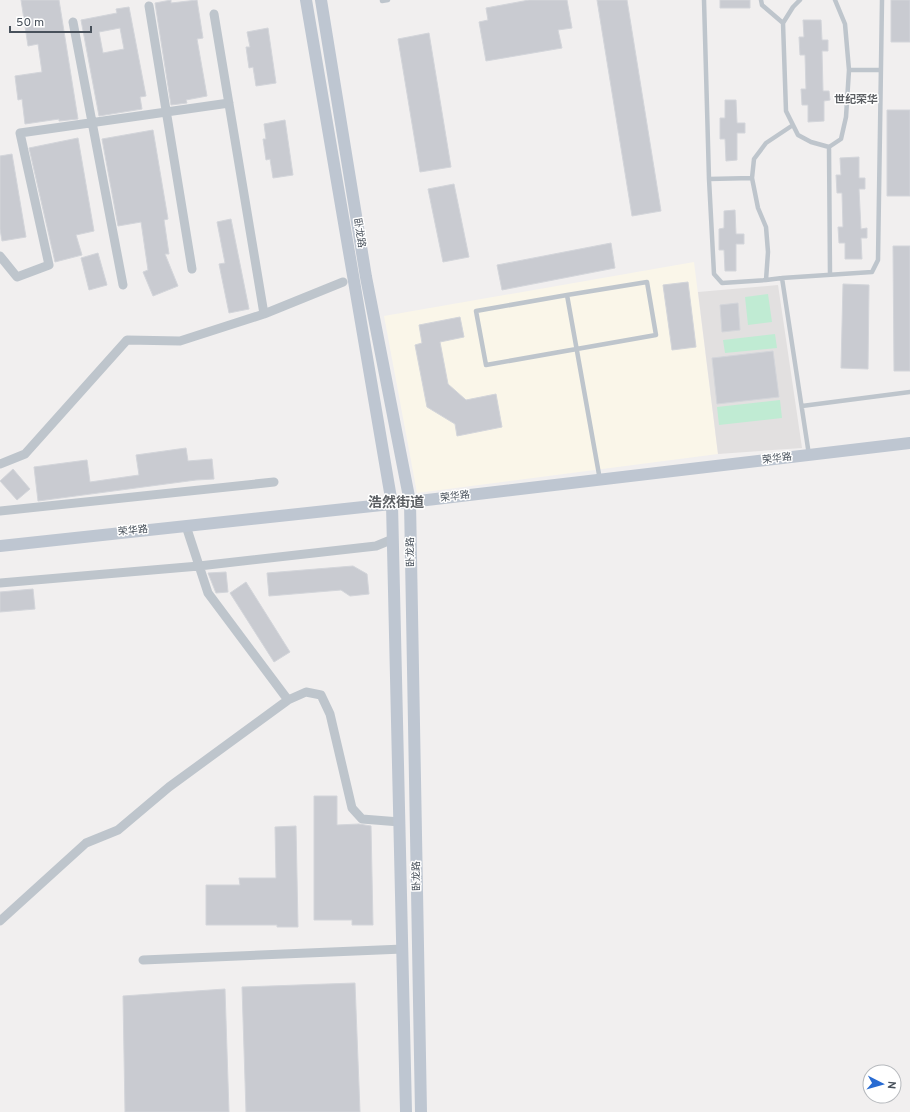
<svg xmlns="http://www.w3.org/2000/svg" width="910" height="1112" font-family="Overpass,'Noto Sans SC',sans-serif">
<rect width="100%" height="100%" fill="#f1efef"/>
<path fill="#faf6e9" d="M694,262L718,454L417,493L384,316Z"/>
<path fill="#e2e0e0" d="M778,285L802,448L718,454L698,292Z"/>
<path fill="#c0ebd3" d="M768,294L772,322L748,325L745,297Z
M775,334L777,348L725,353L723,340Z
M780,400L782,418L719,425L717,407Z"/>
<path fill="#c9cbd1" stroke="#d3d5da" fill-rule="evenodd" d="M21,0H59L78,119L59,121V119L25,124L22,99L18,100L15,76L42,72L38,44L28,46Z
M171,0V3L197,0L203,38L197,39L207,96L186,100L187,103L171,105L155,3Z
M529,0H567L572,28L558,30L562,48L486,61L479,22L488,20L486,8Z
M597,0H627L661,211L632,216Z
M720,0H750V8H720Z
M891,0H910V42H891Z
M129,7L146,96L140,97L142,109L99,116L81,20L117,13L116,9ZM120,28L124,49L103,53L99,32Z
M803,20H821L822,40H828V51H822L823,91H829L830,100L824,101V121L808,122V105H802L801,89H806L805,55H800L799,37H804Z
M268,28L276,83L256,86L253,67L249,68L246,47H250L247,32Z
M429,33L451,167L420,172L398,39Z
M725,100H736L737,123H745V133H737V160L726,161L725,139H720V118H725Z
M887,110H910V196H887Z
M285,120L293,175L273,178L270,159L266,160L263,139H266L264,124Z
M153,130L168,219L164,220L169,254H165L178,286L153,296L143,272L148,270L141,222L118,226L102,139Z
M78,138L94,231L76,235L82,255L55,262L29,148Z
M12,154L26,237L2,241L0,229V156Z
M859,157V178H865V189H859L861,229L867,228V238H861L862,259H845V243H839L838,227H843L842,193H837L836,175H841L840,158Z
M454,184L469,257L443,262L428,189Z
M735,210L736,234H744V244H736V271H725L724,250H719V229L724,228V211Z
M231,219L249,309L229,313L219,264L225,263L217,222Z
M611,243L615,268L502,290L497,265Z
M893,246H910V371H894Z
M98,253L107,285L89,290L81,258Z
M688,282L696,347L672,350L663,285Z
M843,284L869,285L868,369L841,368Z
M738,303L740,330L722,332L720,305Z
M460,317L464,337L440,342L448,384L466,400L496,394L502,427L457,436L455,424L427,407L415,345L422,343L419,325Z
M773,351L779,397L717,404L712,358Z
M186,448L188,461L212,459L214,479L196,480L38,501L34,467L87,460L90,482L139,475L136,455Z
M13,469L30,489L17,500L0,481Z
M353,566L367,574L369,594L350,596L341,590L269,596L267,573Z
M226,572L228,592L216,593L208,573Z
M246,582L290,652L274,662L230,593Z
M33,589L35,609L0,612V592Z
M314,796H337V825L359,824L371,826L373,925H352V920H314Z
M296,826L298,927H277V925H206V885H240L239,878H276L275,827Z
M355,983L360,1112H246L242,987Z
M225,989L229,1112H125L123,996Z"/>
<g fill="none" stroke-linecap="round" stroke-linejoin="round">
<path stroke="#bec5cc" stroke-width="4.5" d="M704,0L709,179L752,178L758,208L766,227L768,252L766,280L782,278
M761,0L762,5L783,23
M800,0L793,7L783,23L786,111L798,135L811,142L829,147L841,139L846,117L849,70L845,24L835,0
M382,1L388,0
M849,70H881
M829,147L830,275
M752,178L754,159L766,143L793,125
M709,179L714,274L722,283L766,280
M567,295L647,282L656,335L486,365L476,311L567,295L600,480
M802,406L910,392
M809,455L782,278L872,272L878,260L882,0"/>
<path stroke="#bec5cc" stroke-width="9" d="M149,6L192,269
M214,14L264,314
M73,22L123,285
M0,256L17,277L49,265L20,133L229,103
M0,464L25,454L127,340L180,341L264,314L343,282
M0,511L274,482
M0,583L199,566L376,546L393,539
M288,700L306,692L321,695L330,714L352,808L362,819L400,822
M0,921L86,843L118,830L169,787L288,700L208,593L186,526
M143,960L403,949"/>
<path stroke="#bec6d1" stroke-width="12" d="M306,0L392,504L406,1112
M321,0L366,277L410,502L421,1112
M0,546L410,502L910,443"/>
</g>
<g text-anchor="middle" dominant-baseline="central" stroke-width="3" stroke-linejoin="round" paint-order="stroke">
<g font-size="10" fill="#48515b" stroke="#fff">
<text transform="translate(359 233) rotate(81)">卧龙路</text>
<text transform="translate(777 459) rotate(-7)">荣华路</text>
<text transform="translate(455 497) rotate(-7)">荣华路</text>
<text transform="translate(133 531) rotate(-6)">荣华路</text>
<text transform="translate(411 552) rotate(-91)">卧龙路</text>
<text transform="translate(417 876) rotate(-91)">卧龙路</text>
</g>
<g font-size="11" font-weight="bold" fill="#5c5f63" stroke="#fff">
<text x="856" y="100">世纪荣华</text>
</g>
<g font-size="14" font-weight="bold" fill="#5c5f63" stroke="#fff">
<text x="396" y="503">浩然街道</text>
</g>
</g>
<g transform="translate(882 1084) rotate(96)"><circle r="19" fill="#ffffff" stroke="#b6b9bd"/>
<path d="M0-3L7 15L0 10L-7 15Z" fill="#286bd2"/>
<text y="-6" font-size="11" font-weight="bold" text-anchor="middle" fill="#48515b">N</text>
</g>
<path d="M10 26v6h81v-6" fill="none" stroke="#48515b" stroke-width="2"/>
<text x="16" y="26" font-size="12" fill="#48515b" stroke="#ffffff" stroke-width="3" paint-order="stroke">50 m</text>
</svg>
